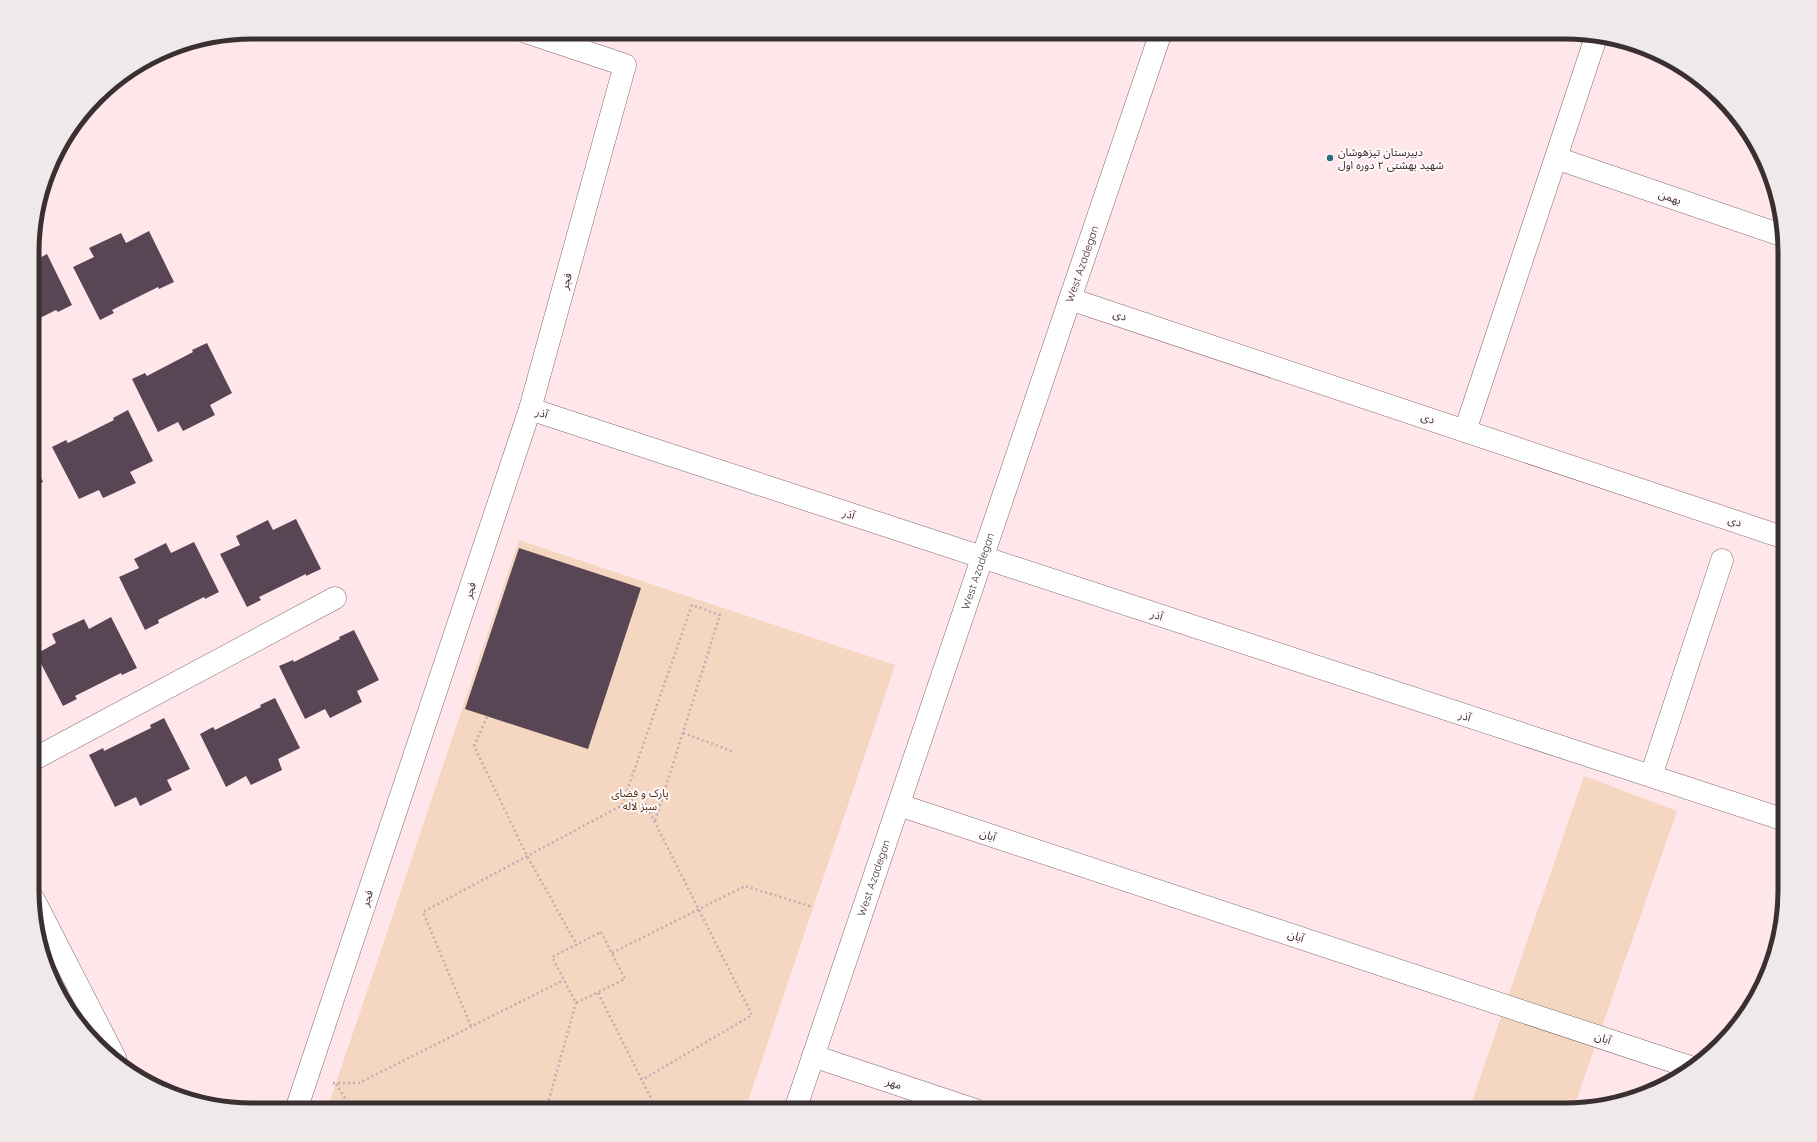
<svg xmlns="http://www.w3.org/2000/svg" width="1817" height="1142" font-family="Quicksand,'Noto Sans Arabic',sans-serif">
<rect width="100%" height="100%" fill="#fee6eb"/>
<path fill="#f5d6c1" d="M519,540L895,665L745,1110H327Z
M1584,776L1677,811L1573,1110H1469Z"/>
<path fill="#594654" d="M149,231L174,282L159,289L158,287L112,310L114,313L100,320L73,267L94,257L89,248L121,233L126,243Z
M47,254L72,305L58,312L56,310L34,321V261Z
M207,343L232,393L210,405L215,415L183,431L178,422L158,432L132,379L145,373L147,376L193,352L192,350Z
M128,410L153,461L130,472L136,483L103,498L99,490L79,499L52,447L66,440L68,443L114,420L113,418Z
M34,464L43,482L34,486Z
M296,519L321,569L306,576V574L259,597L261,600L247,607L220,554L240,545L236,536L268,520L273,530Z
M194,542L219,592L205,599L204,597L158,620L159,623L145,630L119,577L139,568L134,559L166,543L171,553Z
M519,548L641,588L588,749L465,709Z
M111,617L137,668L122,675L121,673L75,696L77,699L63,706L36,654L56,643L52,634L84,619L89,629Z
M354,630L379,680L357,691L362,702L330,718L325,709L305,719L279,666L293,660L294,662L340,639L339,637Z
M275,698L300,748L278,759L282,770L251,785L246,776L226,787L200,734L213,727L215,730L261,707L260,705Z
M164,718L190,769L167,780L172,790L140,806L136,797L115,807L89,755L103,748L104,751L151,728L150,725Z"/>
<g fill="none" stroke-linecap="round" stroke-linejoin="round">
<defs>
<path id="minor" d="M1556,158L1784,236
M1070,299L1161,32
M530,409L1785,820
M1465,431L1596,37
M34,759L335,598
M1651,776L1722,560
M899,805L1693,1068
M34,900L115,1058
M813,1056L975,1110"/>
<g id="tertiary">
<path d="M296,1110L530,409L625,65L526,32"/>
<path id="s1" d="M795,1110L1070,299L1785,538"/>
</g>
</defs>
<use href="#minor" stroke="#81686e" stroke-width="23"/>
<use href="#tertiary" stroke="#81686e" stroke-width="23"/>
<path stroke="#c1adb1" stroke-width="2.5" stroke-dasharray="2 3" stroke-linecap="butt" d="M487,717L474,746L527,856L577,945
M683,733L734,752
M622,805L692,605L720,615L655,821
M601,932L625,979L576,1003L552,957Z
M612,953L745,886L813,907
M598,993L657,1110
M471,1026L423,912L641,795L752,1015L642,1080
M333,1083H359L564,980
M336,1084L348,1103L369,1110
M348,1103L352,1110
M546,1110L576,1003"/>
<use href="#minor" stroke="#fff" stroke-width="22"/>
<use href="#tertiary" stroke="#fff" stroke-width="22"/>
</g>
<circle fill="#306a83" stroke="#fff9fa" stroke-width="1.5" cx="1330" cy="158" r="4"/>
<g text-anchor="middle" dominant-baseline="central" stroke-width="4" stroke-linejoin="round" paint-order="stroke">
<g font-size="11" fill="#3a2f31" stroke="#fff9fa" text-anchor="start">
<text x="1338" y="152">دبیرستان تیزهوشان<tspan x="1338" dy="13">شهید بهشتی ۲ دوره اول</tspan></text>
</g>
<g font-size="11" fill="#3a2f31" stroke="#fff9fa">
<text transform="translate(1670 197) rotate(19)">بهمن</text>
<text transform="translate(1082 264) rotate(-71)">West Azadegan</text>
<text transform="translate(566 281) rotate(-75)">فجر</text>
<text transform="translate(1120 315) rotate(18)">دی</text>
<text transform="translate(542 413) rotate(18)">آذر</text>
<text transform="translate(1428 418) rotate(18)">دی</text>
<text transform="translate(849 514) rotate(18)">آذر</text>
<text transform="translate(1735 521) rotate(18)">دی</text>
<text stroke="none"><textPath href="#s1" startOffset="569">West Azadegan</textPath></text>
<text transform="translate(470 590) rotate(-72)">فجر</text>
<text transform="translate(1157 615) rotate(18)">آذر</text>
<text transform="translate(1465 716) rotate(18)">آذر</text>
<text transform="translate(988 835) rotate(18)">آبان</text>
<text stroke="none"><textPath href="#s1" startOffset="245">West Azadegan</textPath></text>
<text transform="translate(367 898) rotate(-72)">فجر</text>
<text transform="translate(1296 936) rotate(18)">آبان</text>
<text transform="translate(1603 1038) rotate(18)">آبان</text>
<text transform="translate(894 1083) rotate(18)">مهر</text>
</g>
<g font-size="11" fill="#513119" stroke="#fff9fa">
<text x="640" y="793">پارک و فضای<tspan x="640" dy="13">سبز لاله</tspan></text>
</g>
</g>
<path d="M0 0H1817V1142H0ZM252 39H1565A213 213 0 0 1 1778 252V890A213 213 0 0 1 1565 1103H252A213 213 0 0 1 39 890V252A213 213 0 0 1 252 39Z" fill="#efe9ea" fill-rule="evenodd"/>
<path fill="none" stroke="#3a2f31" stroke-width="5" d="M252 39H1565A213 213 0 0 1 1778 252V890A213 213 0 0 1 1565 1103H252A213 213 0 0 1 39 890V252A213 213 0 0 1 252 39Z"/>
</svg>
